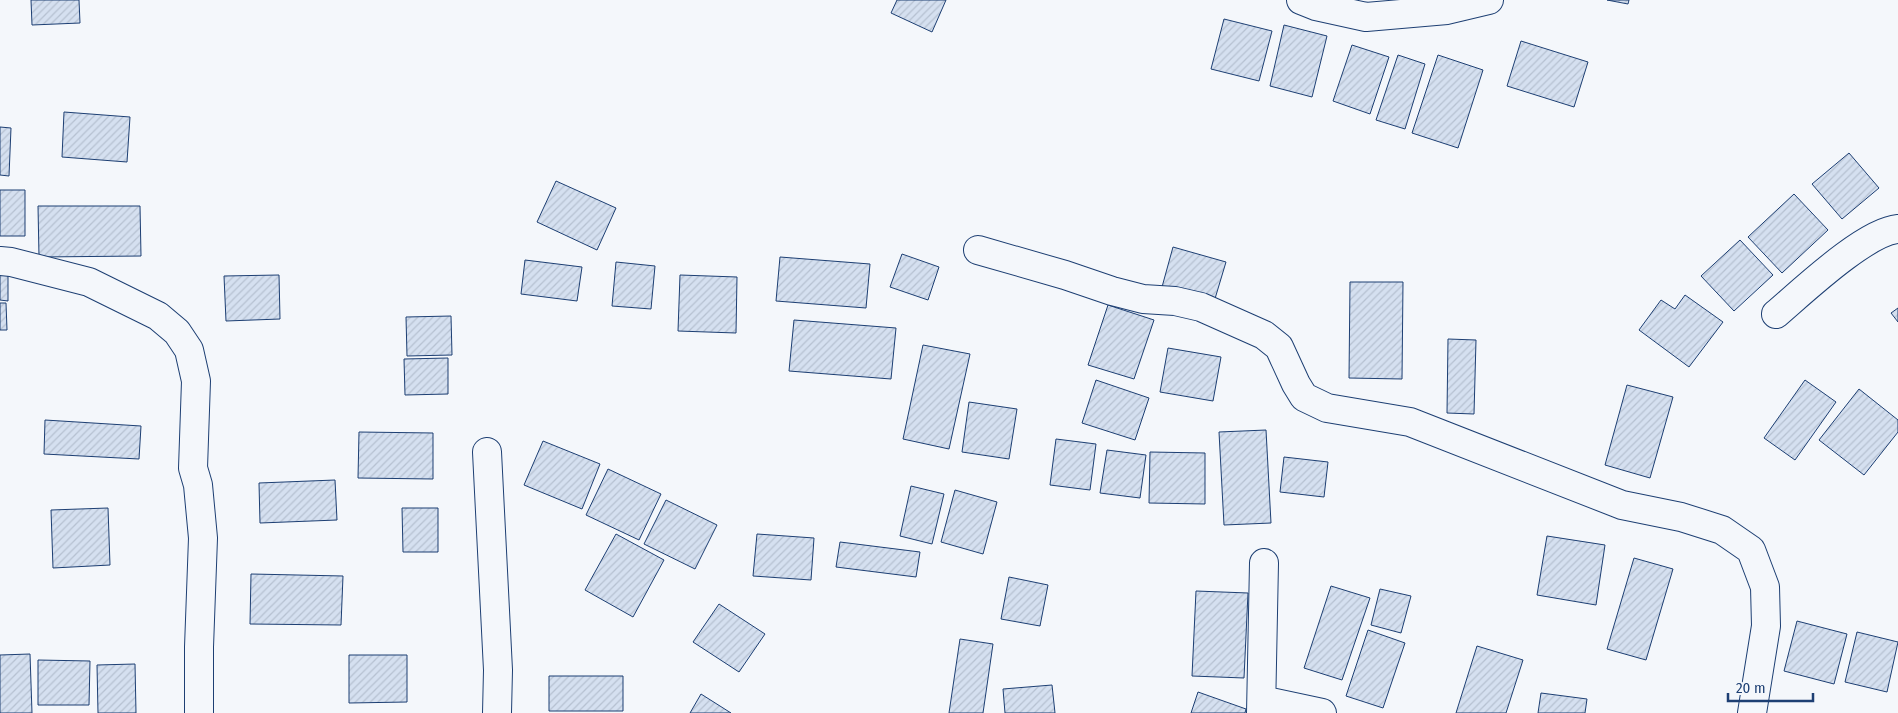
<svg xmlns="http://www.w3.org/2000/svg" width="1898" height="713" font-family="'Fira Sans Condensed',sans-serif">
<defs>
<pattern id="building-hatch" width="6" height="6" patternUnits="userSpaceOnUse" patternTransform="scale(1.25)"><rect width="6" height="6" fill="#d5e0f0"/><path d="M-1 1l2-2M0 6l6-6M5 7l2-2" fill="none" stroke="#b6c1d1"/></pattern>
</defs>
<rect width="100%" height="100%" fill="#f4f7fb"/>
<path fill="url(#building-hatch)" stroke="#1d3f73" d="M31,0H79L80,23L32,25Z
M897,0H946L932,32L891,13Z
M1607,0H1629L1628,4Z
M1224,19L1272,31L1259,81L1211,69Z
M1284,25L1327,36L1312,97L1270,86Z
M1521,41L1588,62L1574,107L1507,86Z
M1352,45L1389,57L1370,114L1333,101Z
M1398,55L1425,64L1405,129L1376,120Z
M1438,55L1483,70L1458,148L1412,133Z
M64,112L130,117L127,162L62,157Z
M0,127L11,128L9,176L0,175Z
M1849,153L1879,188L1842,219L1812,184Z
M556,181L616,208L597,250L537,222Z
M0,190H25V236H0Z
M1794,194L1828,230L1782,273L1748,237Z
M38,206H140L141,256L39,257Z
M1740,240L1773,275L1734,311L1701,276Z
M1173,247L1226,262L1214,302L1162,287Z
M902,254L939,267L928,300L890,287Z
M780,257L870,264L866,308L776,301Z
M525,260L582,267L577,301L521,294Z
M616,262L655,266L651,309L612,306Z
M0,270H8V301L0,300Z
M279,275L280,319L226,321L224,276Z
M680,275L737,277L736,333L678,331Z
M1350,282H1403L1402,379L1349,378Z
M1685,295L1723,322L1689,367L1639,330L1661,300L1675,309Z
M0,303H6L7,330H0Z
M1108,305L1154,320L1134,379L1088,365Z
M1898,308V322L1891,313Z
M451,316L452,355L407,356L406,317Z
M794,320L896,328L891,379L789,371Z
M1448,339L1476,340L1474,414L1447,413Z
M923,345L970,354L949,449L903,439Z
M1168,348L1221,357L1213,401L1160,392Z
M448,358V394L405,395L404,359Z
M1096,380L1149,398L1135,440L1082,423Z
M1805,380L1836,402L1795,460L1764,438Z
M1627,385L1673,397L1650,478L1605,465Z
M1859,389L1898,420V432L1864,475L1819,440Z
M969,402L1017,409L1009,459L962,452Z
M45,420L141,426L139,459L44,454Z
M1266,430L1271,523L1224,525L1219,432Z
M359,432L433,433V479L358,478Z
M1056,439L1096,444L1090,490L1050,485Z
M543,441L600,464L582,509L524,485Z
M1107,450L1146,455L1140,498L1100,493Z
M1150,452L1205,453V504L1149,503Z
M1284,457L1328,462L1324,497L1280,492Z
M608,469L661,494L639,540L586,515Z
M335,480L337,520L260,523L259,483Z
M911,486L944,494L932,544L900,536Z
M955,490L997,502L983,554L941,542Z
M666,500L717,525L695,569L644,544Z
M108,508L110,565L53,568L51,510Z
M402,508H438V552H403Z
M616,534L664,560L633,617L585,590Z
M757,534L814,538L811,580L753,576Z
M1547,536L1605,545L1596,605L1537,595Z
M840,542L920,552L916,577L836,567Z
M1634,558L1673,569L1646,660L1607,649Z
M251,574L343,576L341,625L250,624Z
M1009,577L1048,585L1040,626L1001,619Z
M1331,586L1370,598L1342,680L1304,668Z
M1380,589L1411,596L1401,633L1371,625Z
M1196,591L1248,593L1244,678L1192,676Z
M719,604L765,634L739,672L693,642Z
M1797,621L1847,634L1834,684L1784,671Z
M1368,630L1405,643L1383,708L1346,696Z
M1857,632L1898,642L1887,692L1845,682Z
M960,639L993,644L983,713H949Z
M1477,646L1523,660L1506,713H1456Z
M30,654L32,713H0V655Z
M349,655H407V702L349,703Z
M38,660L90,661L89,705H38Z
M135,664L136,713H98L97,665Z
M549,676H623V711H549Z
M1052,685L1055,713H1005L1003,689Z
M1198,692L1246,709L1245,713H1191Z
M1541,693L1587,699L1585,713H1538Z
M701,694L731,713H690Z"/>
<g fill="none" stroke-linecap="round" stroke-linejoin="round">
<defs>
<path id="minor" d="M1301,0L1316,6L1366,17L1447,10L1489,0
M978,250L1065,275L1112,291L1143,299L1175,301L1201,307L1264,335L1279,347L1296,384L1304,397L1327,408L1410,422L1622,505L1681,517L1722,530L1751,550L1765,587L1766,626L1752,713
M0,261L11,262L89,282L158,316L177,332L189,350L196,381L193,468L198,485L203,538L199,647V713
M1776,314C1803,291 1865,232 1898,229
M487,452L498,670L497,713
M1262,700L1322,713
M1261,713L1264,563"/>
</defs>
<use href="#minor" stroke="#1d3f73" stroke-width="30"/>
<use href="#minor" stroke="#f4f7fb" stroke-width="28"/>
</g>
<path d="M1728 693v8h85v-8" fill="none" stroke="#1d3f73" stroke-width="2.5"/>
<text x="1736" y="693" font-size="15" fill="#1d3f73" stroke="#f4f7fb" stroke-width="4" paint-order="stroke">20 m</text>
</svg>
